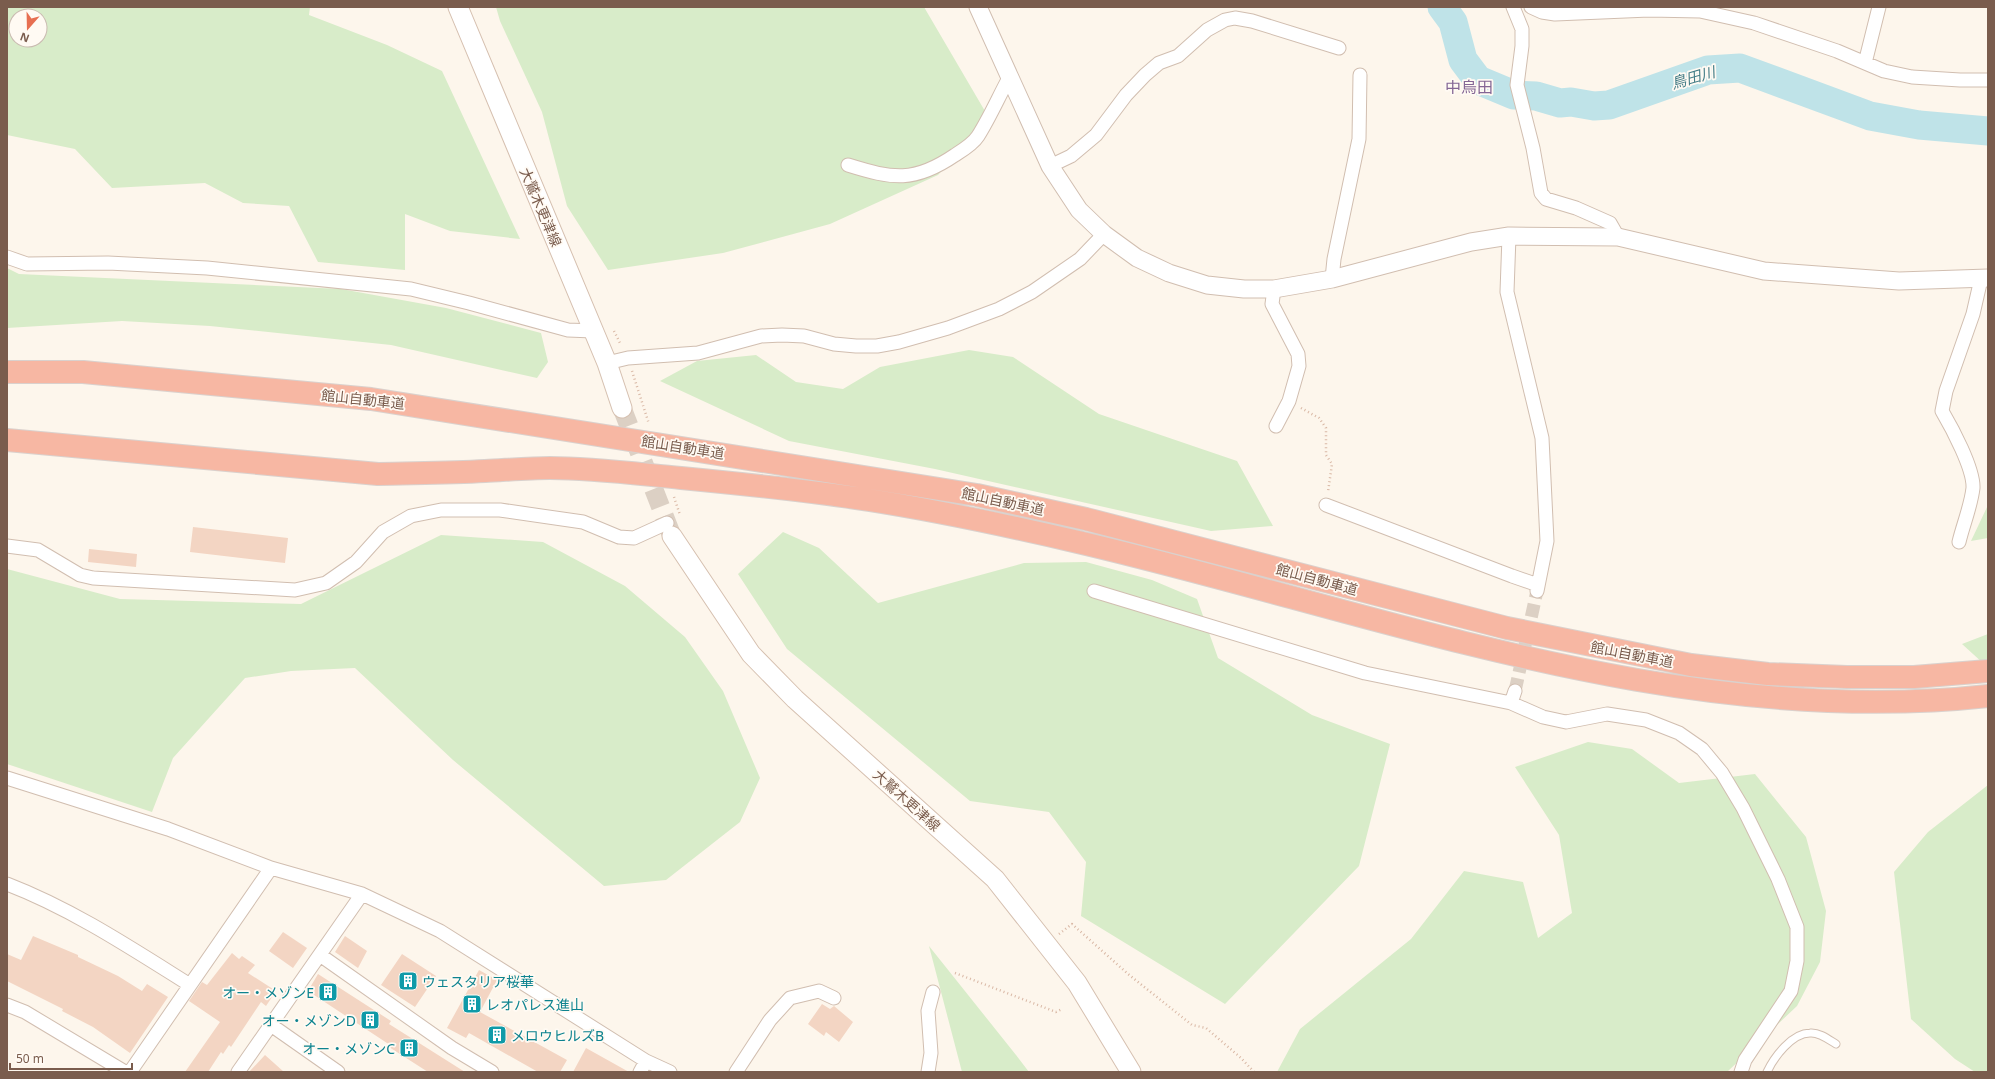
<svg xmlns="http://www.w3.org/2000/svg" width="1995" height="1079" font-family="'Noto Sans','Noto Sans JP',sans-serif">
<rect width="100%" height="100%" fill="#fdf6ec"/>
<path fill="#d8ecc9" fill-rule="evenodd" d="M7,7H310L309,15L387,45L442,71L520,239L450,231L405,214V270L318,262L289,206L243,203L205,183L112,188L75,149L7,135ZM16,16H40V40H16Z
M496,7H924L989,118L938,175L830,224L723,253L608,270L567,206L542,112L500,21Z
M7,268L19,274L341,289L446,308L541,333L548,362L537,378L391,345L210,326L122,321L7,328Z
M969,350L1013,357L1099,414L1237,461L1273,526L1211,531L935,469L789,441L660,381L697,361L756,355L796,382L843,389L880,367Z
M1988,505V538L1971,541Z
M783,532L819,548L878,603L1024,563L1086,562L1152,580L1197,599L1218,658L1312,715L1390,744L1359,866L1225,1004L1081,916L1086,862L1049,812L970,801L787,649L738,574Z
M441,535L543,542L625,586L685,637L723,691L760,778L740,822L666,880L604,886L453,760L355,668L291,671L245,678L173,758L152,812L7,764V569L120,599L301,604Z
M1988,634V664H1984L1962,644Z
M1588,742L1632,749L1679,783L1755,774L1806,837L1826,911L1820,962L1797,1006L1727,1072H1277L1300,1029L1411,939L1464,871L1523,882L1538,938L1572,913L1559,835L1515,767Z
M1988,785V1072H1975L1955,1059L1911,1019L1894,872L1928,832Z
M929,946L1016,1055L1029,1072H962Z"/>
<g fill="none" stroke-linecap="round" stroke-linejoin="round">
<path stroke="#bfe3e8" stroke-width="29" d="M1442,7L1453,22L1463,60L1478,80L1514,95L1536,96L1560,103L1571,102L1594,106L1609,105L1708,70L1740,68L1870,116L1919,125L1988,131"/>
</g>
<path fill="#f3d5c3" d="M193,527L288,538L285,563L190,552Z
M89,549L137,554L136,567L88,562Z
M283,932L307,948L293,968L269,951Z
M33,936L78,955V957L118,976L142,991L147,984L168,997L130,1053L93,1027L62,1011L63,1009L7,981V954L21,960Z
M345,936L367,951L358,968L335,952Z
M232,953L239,959L242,956L255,965L248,973L276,991L266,1006L261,1002L231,1047L229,1045L223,1054L221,1052L208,1072H185L220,1022L189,1001L202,982L207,985Z
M402,954L436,976L415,1007L381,985Z
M479,970L497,980L480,1012L567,1060L560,1072H538L469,1033L466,1038L447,1028Z
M318,974L391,1021L389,1024L465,1072H428L389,1047L390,1045L308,991Z
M822,1004L830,1009L834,1006L853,1022L839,1042L826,1032L824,1036L808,1024Z
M586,1048L629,1072H573Z
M265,1055L284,1072H249Z"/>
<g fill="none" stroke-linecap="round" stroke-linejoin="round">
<path stroke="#dcd0c4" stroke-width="13" stroke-dasharray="13 6" stroke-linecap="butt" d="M1515,691L1537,591"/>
<path stroke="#dcd0c4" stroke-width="19" stroke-dasharray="19 10" stroke-linecap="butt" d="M622,408L672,536"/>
<defs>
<path id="service" d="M1767,1072C1774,1057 1792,1033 1810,1033C1819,1032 1828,1039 1836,1044"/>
<path id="minor" d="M1513,7L1522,29V46L1517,85L1533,148L1541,193L1546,199L1576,208L1610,223L1618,237
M1531,7L1542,12L1555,14L1649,10L1700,11L1754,23L1837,51L1884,71L1912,77L1960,80H1988
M1865,63L1879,7
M848,165C893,179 914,183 955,155C963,150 973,144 978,136C990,117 999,96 1010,76
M1050,166L1071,156L1096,135L1126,95L1145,75L1159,63L1178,56L1207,30L1225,20L1235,18L1252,21L1339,48
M1509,236L1507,292L1542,438L1547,541L1537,591
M7,257L27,264L108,263L207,268L411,289L469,303L568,330L593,331
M1332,279L1334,259L1359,139L1360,75
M1274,289L1272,304L1298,354L1299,366L1289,401L1276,426
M607,363L628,358L698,353L761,336L782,335L804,336L834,344L856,346H877L899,342L948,328L999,309L1032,292L1080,259L1104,234
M1326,505L1512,576L1538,585
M1959,542C1963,525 1971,506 1973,488C1974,469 1952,428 1942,411L1946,391L1973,314L1981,279
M7,546L38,550L80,575L93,578L295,590L326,583L356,562L383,532L411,516L441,510H500L583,522L619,537L634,538L667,523
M1094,591L1365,673L1511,703L1543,717L1566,722L1607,714L1646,720L1679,733L1702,749L1722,773L1743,808L1778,879L1797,927V961L1791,991L1745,1060L1741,1072
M1511,703L1515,691
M7,778L168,829L271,868L362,894L440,931L646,1061L670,1072
M7,884C72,909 131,948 190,985
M320,955L452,1048L492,1072
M7,1005L25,1012L125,1072
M271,1025L338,1072
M130,1072L271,868
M238,1072L362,894
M640,1072L646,1061
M736,1072L770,1020L790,998L819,991L834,998
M928,1072L931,1053L928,1011L933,992"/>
<path id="tertiary" d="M978,7L1050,166L1079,210L1104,234L1137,258L1169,273L1207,285L1244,289H1274L1332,279L1471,242L1509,236L1618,237L1764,271L1899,281L1988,278"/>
<path id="secondary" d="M458,7L607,363L622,408
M672,536L751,654L795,699L995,879L1077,983L1131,1072"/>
<path id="motorway" d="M7,372H83L371,399L977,495L1086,519L1507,628L1691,665L1768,674L1847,677H1914L1988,671
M7,440L378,474C414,473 449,473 485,471C506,470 529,468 550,468C594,468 638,474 681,478C744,484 807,490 869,500C939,511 1009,526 1078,542C1378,612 1675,730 1988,696"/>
</defs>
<use href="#service" stroke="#d1beb0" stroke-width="9"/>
<use href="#minor" stroke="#d1beb0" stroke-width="15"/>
<use href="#tertiary" stroke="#d1beb0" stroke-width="19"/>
<use href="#secondary" stroke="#d6c0b0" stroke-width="21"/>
<use href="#motorway" stroke="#dad1cd" stroke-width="24"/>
<path stroke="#d9b8a5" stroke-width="2.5" stroke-dasharray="1 3" stroke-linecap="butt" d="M614,331L621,345
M632,371L649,424
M1301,408L1319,418L1326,428V455L1332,464L1328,492
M674,497L680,515
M1059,934L1072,924L1128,974L1192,1025L1206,1028L1241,1058L1254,1072
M955,973L1056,1012L1062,1009"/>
<use href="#service" stroke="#fff" stroke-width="7"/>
<use href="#minor" stroke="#fff" stroke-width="13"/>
<use href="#tertiary" stroke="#fff" stroke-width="17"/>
<use href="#secondary" stroke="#fff" stroke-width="19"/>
<use href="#motorway" stroke="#f7b7a3" stroke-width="22"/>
</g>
<defs>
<symbol id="building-square" viewBox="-11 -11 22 22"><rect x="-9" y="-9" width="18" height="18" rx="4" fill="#0f9aa8" stroke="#fffaf3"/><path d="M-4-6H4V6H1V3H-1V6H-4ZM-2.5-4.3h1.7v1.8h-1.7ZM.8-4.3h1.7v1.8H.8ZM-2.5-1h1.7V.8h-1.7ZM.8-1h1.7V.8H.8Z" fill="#fff"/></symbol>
</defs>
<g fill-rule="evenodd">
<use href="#building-square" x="397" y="970" width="22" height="22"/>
<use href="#building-square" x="317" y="981" width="22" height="22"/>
<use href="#building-square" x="461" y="993" width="22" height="22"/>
<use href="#building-square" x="359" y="1009" width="22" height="22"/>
<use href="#building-square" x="486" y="1024" width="22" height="22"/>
<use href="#building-square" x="398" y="1037" width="22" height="22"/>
</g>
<g text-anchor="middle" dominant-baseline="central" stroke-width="3.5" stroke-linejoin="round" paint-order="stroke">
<g font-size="14" fill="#7a5c4d" stroke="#fffaf3">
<text transform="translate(541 207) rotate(67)">大鷲木更津線</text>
<text transform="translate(363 399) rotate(6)">館山自動車道</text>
<text transform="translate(683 447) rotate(9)">館山自動車道</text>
<text transform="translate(1003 501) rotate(12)">館山自動車道</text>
<text transform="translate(1317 579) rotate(15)">館山自動車道</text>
<text transform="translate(1632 654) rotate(11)">館山自動車道</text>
<text transform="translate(907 800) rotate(42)">大鷲木更津線</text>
</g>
<g font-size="14" fill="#0d838f" stroke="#fffaf3" text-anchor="start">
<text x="422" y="981">ウェスタリア桜華</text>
<text x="314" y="992" text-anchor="end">オー・メゾンE</text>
<text x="486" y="1004">レオパレス進山</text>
<text x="356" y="1020" text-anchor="end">オー・メゾンD</text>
<text x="511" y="1035">メロウヒルズB</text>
<text x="395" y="1048" text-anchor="end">オー・メゾンC</text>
</g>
<g font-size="15" font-style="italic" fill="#437c86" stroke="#fffaf3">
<text transform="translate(1693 77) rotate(-16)">鳥田川</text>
</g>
<g font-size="16" fill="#846695" stroke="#fffaf3">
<text x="1469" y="87">中烏田</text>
</g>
</g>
<rect width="1995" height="1079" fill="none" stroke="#7a5c4d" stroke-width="16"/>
<g transform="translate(28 28) rotate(200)"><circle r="19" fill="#fffaf3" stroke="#cabbb1"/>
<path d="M0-3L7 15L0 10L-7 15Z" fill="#e76f51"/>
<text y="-6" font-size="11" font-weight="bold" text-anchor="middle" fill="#7a5c4d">N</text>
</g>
<path d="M10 1063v6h122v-6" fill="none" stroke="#7a5c4d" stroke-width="2"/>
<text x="16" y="1063" font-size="12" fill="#7a5c4d" stroke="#fffaf3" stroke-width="3" paint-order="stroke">50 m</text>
</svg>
